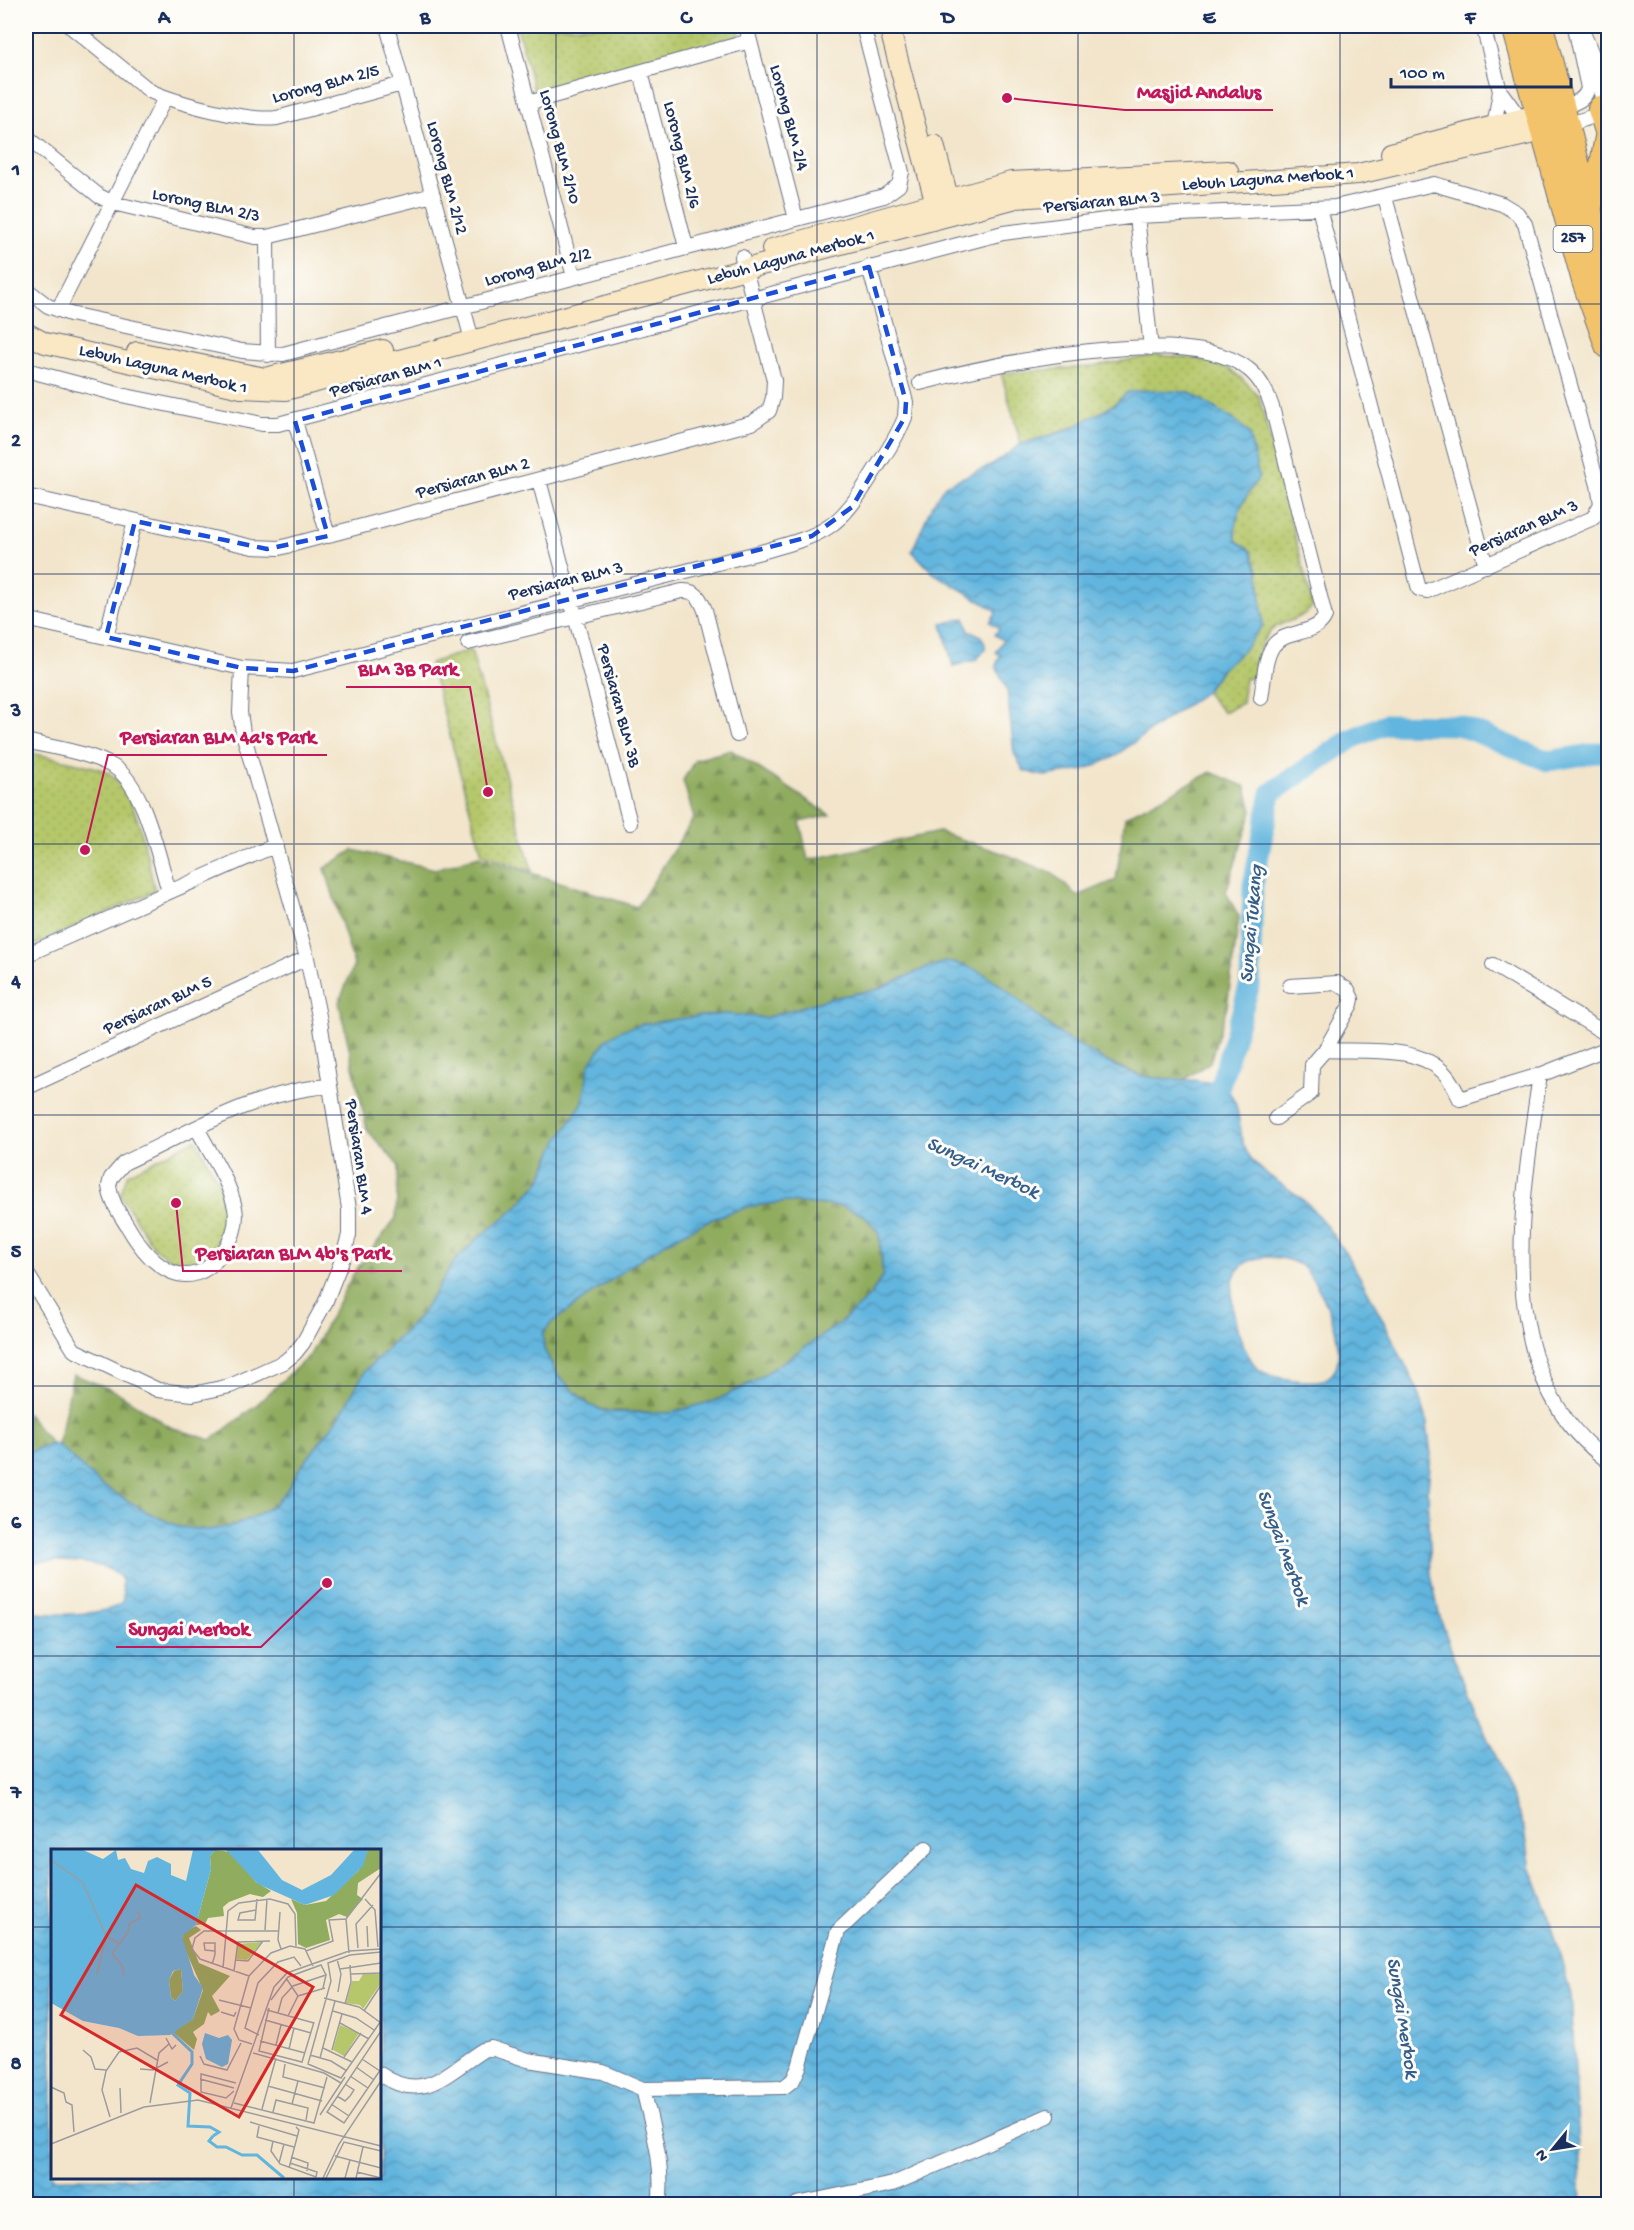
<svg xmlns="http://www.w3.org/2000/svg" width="1634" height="2230" font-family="'Gochi Hand',sans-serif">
<defs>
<pattern id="forest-firs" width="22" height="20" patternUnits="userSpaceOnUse" patternTransform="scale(1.5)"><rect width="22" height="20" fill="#90ac5e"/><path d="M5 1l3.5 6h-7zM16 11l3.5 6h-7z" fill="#758c51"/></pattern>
<pattern id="park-dots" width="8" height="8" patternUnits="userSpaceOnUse" patternTransform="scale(1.5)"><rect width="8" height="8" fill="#b5c76a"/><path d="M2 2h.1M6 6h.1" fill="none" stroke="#9bab5e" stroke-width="1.8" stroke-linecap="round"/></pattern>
<pattern id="water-waves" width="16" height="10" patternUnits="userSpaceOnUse" patternTransform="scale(1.5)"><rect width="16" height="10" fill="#62b5de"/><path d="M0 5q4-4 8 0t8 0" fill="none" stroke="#5094b7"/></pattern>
</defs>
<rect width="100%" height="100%" fill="#fdfcf7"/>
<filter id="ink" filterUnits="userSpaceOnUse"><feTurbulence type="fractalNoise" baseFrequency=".0167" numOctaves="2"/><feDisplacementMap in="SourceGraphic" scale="12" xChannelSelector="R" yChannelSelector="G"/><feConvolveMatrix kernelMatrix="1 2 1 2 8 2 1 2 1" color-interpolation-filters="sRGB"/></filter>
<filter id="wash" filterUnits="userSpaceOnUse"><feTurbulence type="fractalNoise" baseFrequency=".008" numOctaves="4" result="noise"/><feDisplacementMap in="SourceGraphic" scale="24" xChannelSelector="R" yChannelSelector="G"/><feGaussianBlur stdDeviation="1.35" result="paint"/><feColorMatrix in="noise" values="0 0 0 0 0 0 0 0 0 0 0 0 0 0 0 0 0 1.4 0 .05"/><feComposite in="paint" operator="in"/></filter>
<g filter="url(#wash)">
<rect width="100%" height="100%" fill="#f2e5cb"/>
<path fill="url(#forest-firs)" stroke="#566e5e" stroke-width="1.5" d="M731,750L830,815L800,822L808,860L939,832L1008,855L1053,874L1078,896L1116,880L1125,817L1211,772L1246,787L1252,811L1226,892L1239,917L1227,1007L1210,1062L1181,1082L1145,1077L1103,1060L1064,1037L1020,1003L945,962L926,968L875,990L831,998L765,1018L725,1014L693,1017L643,1024L606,1040L589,1065L583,1102L549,1158L540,1181L514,1210L478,1238L453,1263L421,1315L365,1371L339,1417L298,1471L287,1490L274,1505L257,1515L234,1526L209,1530L179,1527L145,1511L101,1485L58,1445L73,1374L117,1392L170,1427L211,1440L254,1407L310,1355L354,1273L396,1218L398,1165L367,1130L339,1002L354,965L325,868L353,850L435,869L479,856L637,907L694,818L683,780L695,760Z
M786,1202L841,1206L864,1215L879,1233L883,1275L871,1295L839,1324L753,1382L717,1400L670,1413L607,1411L589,1405L558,1376L544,1349L543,1334L551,1323C609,1283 676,1225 745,1208C758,1204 773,1204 786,1202Z
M26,1413L52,1444L26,1453Z"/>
<path fill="url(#park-dots)" stroke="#687b64" stroke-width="1.5" d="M517,26H738L741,39L535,95Z
M1158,355C1207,360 1227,357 1259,397L1313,606C1304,616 1296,619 1284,623C1259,631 1258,657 1254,679L1245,678L1242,703L1223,712L1205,692L1223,668L1244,650L1260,588L1259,573L1251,551L1236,540C1232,516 1246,496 1259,477L1208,406L1189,392H1128C1098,420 1060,433 1021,444L1001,373L1087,367Z
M471,650L532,871L482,854L430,663Z
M26,752C42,756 96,765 107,772C139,793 146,856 155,891L26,949Z
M196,1139L223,1191L230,1212L215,1248L190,1263L172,1260L154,1248L120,1195L128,1174Z"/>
<path fill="url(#water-waves)" stroke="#3e729e" stroke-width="1.5" fill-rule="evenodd" d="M1146,390L1189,392L1236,421L1249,433L1259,477C1246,496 1232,516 1236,540L1251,551L1259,573L1263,625L1244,650L1223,668L1205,692L1112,758L1084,770L1044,776L1024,771L1014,753L1007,690L996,666L1000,655L996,652L1003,640L995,635L999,628L990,622L997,611L933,573L912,551L932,505L945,485L992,465L1021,444L1066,431L1114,405L1128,392Z
M965,618L969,632C979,632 986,639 985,650L976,660L953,666L942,624Z
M945,962C995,964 1027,1015 1066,1038C1092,1053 1118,1072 1148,1077C1170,1081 1199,1077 1220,1086C1246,1098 1234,1133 1248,1154C1262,1177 1292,1187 1310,1206C1357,1259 1386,1328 1418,1390L1426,1417L1431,1454L1428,1489L1431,1574L1439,1614L1454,1658L1525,1829L1531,1869L1549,1915L1571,1995L1582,2204H26V1611C45,1616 109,1616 123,1602L122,1580C107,1558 50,1560 26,1563V1453L52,1444L58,1445L101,1485L145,1511L179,1527L208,1530L234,1526L257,1515L274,1505L287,1490L298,1471L339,1417L365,1371L421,1315L453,1263L478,1238L514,1210L540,1181L557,1142L583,1102L589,1065L606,1040L621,1030L643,1024L693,1017L725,1014L765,1018L831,998L876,990L926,968ZM786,1202L841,1206L864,1215L879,1233L883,1275L871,1295L839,1324L753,1382L717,1400L670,1413L607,1412L589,1405L558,1376L544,1349L543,1334L551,1323C609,1283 676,1225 745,1208C758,1204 773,1204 786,1202ZM1265,1257C1277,1257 1289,1258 1300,1265C1322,1280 1364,1377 1317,1381C1302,1382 1277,1379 1263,1372C1241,1360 1225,1296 1235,1275C1241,1263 1252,1258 1265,1257ZM52,1850H380V2178H52Z"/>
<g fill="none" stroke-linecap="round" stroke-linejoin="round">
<path stroke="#62b5de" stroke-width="21" d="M1205,1110L1220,1086L1250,984L1253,885L1271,793L1351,739L1385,724L1458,725L1548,761L1608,751"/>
</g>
</g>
<g filter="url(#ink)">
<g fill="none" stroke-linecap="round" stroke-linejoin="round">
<defs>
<path id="street" d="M70,26L150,91C176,103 249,122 277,118L402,84
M387,26L472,340
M508,26L574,277
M746,26L796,219
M1483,26L1500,91L1521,120
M641,72L686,247
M528,103L750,41
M1562,107C1574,103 1585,101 1588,88L1575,27
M1567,125L1594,116L1601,109C1605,82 1591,50 1580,26
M1494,127L1500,91
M26,137L99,196L113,203L255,237H267L433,195
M1385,197L1486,566
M1137,216L1151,348
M267,237L268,355
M26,289L48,306L70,314L242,351L283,354L884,196L899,185L902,172L863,26
M58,310L165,98
M26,370L121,395L262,424H278L1003,233L1137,216L1335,207L1434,184L1502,204L1517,213L1525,224L1598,485L1601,504L1593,518L1427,591L1419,589L1319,208
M920,383C990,365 1189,321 1248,369C1260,378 1267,392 1272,407L1325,616C1317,636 1285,629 1273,646C1264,659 1264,682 1261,698
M295,421L328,536
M539,480L630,823
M26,496L253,547L279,548L752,423L769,411L773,398L774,380L742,257
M26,619L242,668L293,671L761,552C828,533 838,530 875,470C886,453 898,436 905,417L906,402L869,267
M106,637L135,521
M468,643L682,591C696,590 700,598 705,610L737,735
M26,741C53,748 89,752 114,767C145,786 158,857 169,891
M26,955L276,845
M1493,965L1608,1035
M1325,1050C1362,1052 1419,1044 1446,1075C1452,1082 1456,1091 1460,1099L1540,1075L1608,1048
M1540,1075C1522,1201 1488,1373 1608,1461
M26,1088L307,958
M1276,1118L1311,1093L1312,1065L1325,1050L1351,1004L1352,999L1348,990L1337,983L1290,986
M197,1128C210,1153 229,1180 235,1208C238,1223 232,1239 224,1251C188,1300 150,1265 128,1227C120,1214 111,1202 109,1186L111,1178L124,1163C190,1132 256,1091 330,1086
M26,1272L74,1350L158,1390L193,1394L230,1386L284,1362L295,1353L303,1343L325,1303L342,1260L349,1235V1209L320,1021L307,958L243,733L240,712L242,668
M380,2074C423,2104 445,2074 483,2050L491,2048L528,2060L603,2072L643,2089L784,2087L793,2080L799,2067L838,1931L926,1848
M643,2089C652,2127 665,2166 659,2204
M797,2204L893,2184L1048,2116"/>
<path id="secondary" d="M889,26L939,216
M934,145L952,212
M1391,153L1551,111
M772,249L1011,182L1228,171
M26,333L45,343L241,388L285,390L1016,198L1358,174L1555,128
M137,352L265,378L383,350"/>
<path id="highway" d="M1515,26L1585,281L1608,345
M1540,26L1608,284
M1601,109L1608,131
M1588,209L1603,164L1608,137"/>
</defs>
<use href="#street" stroke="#666f84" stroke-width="16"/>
<use href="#secondary" stroke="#666f84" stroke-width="22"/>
<use href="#highway" stroke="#666f84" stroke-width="28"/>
<use href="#street" stroke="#fff" stroke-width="14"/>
<use href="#secondary" stroke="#fae7c3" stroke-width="20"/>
<use href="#highway" stroke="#f2c36a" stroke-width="26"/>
</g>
</g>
<path fill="none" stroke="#1d4ed8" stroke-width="4.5" stroke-dasharray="12 8" stroke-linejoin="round" d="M869,267L906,402L905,417L852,507L812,536L293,671L242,668L106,637L135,521L267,549L328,536L295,421Z"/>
<path fill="none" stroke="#1b2f5e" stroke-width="1.5" stroke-opacity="0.55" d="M294,26V1850M556,26V2204M817,26V2204M1078,26V2204M1340,26V2204M26,304H1608M26,574H1608M26,844H1608M26,1115H1608M26,1386H1608M26,1656H1608M26,1927H52M380,1927H1608M294,2178V2204"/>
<g text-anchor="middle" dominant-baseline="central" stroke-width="6" stroke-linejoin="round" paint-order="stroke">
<rect fill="#fdfcf7" stroke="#5f6c8c" stroke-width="1.5" x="1553.5" y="226" width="39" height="26" rx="4.5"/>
<g font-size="16" font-weight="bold" fill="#1b2f5e">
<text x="1573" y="239">257</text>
</g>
<g font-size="18" fill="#1b2f5e" stroke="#fdfcf7">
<text transform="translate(326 85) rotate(-15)">Lorong BLM 2/5</text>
<text transform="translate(788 118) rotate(75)">Lorong BLM 2/4</text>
<text transform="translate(559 147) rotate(75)">Lorong BLM 2/10</text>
<text transform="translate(681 155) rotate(76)">Lorong BLM 2/6</text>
<text transform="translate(446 178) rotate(75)">Lorong BLM 2/12</text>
<text transform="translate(1268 180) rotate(-4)">Lebuh Laguna Merbok 1</text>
<text transform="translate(1102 203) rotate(-5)">Persiaran BLM 3</text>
<text transform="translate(206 206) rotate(12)">Lorong BLM 2/3</text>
<text transform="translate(791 258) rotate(-15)">Lebuh Laguna Merbok 1</text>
<text transform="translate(538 268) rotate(-15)">Lorong BLM 2/2</text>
<text transform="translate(163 370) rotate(13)">Lebuh Laguna Merbok 1</text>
<text transform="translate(386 378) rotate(-15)">Persiaran BLM 1</text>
<text transform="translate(473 479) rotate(-15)">Persiaran BLM 2</text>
<text transform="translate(1524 529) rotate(-24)">Persiaran BLM 3</text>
<text transform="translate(566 582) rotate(-14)">Persiaran BLM 3</text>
<text transform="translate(618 706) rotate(75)">Persiaran BLM 3B</text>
<text transform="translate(158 1006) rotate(-25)">Persiaran BLM 5</text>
<text transform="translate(358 1157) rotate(82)">Persiaran BLM 4</text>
</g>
<g font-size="20" font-style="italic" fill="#345e8b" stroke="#fdfcf7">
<text transform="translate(1253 924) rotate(-85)">Sungai Tukang</text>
<text transform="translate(982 1169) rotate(25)">Sungai Merbok</text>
<text transform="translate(1282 1548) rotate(70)">Sungai Merbok</text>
<text transform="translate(1401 2018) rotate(81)">Sungai Merbok</text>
</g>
</g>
<g transform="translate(51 1849)">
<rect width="330" height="330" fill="#f2e5cb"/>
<path d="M164,1L180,3L205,33L220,42L212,48L199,45L178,53L172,58L173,67L157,69L154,75L145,76L160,20L159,7ZM317,1H330V19L307,34L306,46L312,50L296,68L288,65L275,71L279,91L255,99L247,95L246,64L240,50L254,56L275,52L308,21ZM145,77L150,81L138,89L148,114L179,127L161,147L169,162L160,167L157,163L153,175L142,183L146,190L143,201L122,183L142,170L152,141L130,91L133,83ZM130,120L132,142L124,152L120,148L118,131L123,122Z" fill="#90ac5e"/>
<path d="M211,93L196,111L185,110L186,95ZM312,125H330V134L312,160L309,156L295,154L301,132H308ZM289,176L308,184L293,207L282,201Z" fill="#b5c76a"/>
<path d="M0,1H32L52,10L65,1L67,11L74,9L80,20L93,24L97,12L106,8L120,15V26L135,32L142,1H164L159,7L160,20L145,76L131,87L143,126L152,139L142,170L119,186L87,187L68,179L32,172L0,154ZM130,120L132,142L124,152L120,148L118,131L122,122ZM175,1H207L231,31L251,41L280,26L303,1H317L312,17L283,46L254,56L207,35ZM154,184L168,189L177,186L181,191L177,215L171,218L155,210L151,195Z" fill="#62b5de" fill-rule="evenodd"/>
<path fill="none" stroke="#62b5de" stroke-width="3" d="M118,181L141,203V215L127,236L139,244L137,277L159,278L168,283L162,287M162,287L158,292L166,298H175L191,306H206L233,329"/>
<path fill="none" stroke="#9c9c9f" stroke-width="1.5" d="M0,11L32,34L55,87L67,94M314,50L324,61L327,98M205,61L189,64L187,71H204L205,61L206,50M229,63L227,91L230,100M316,77L317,98M214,81L216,50M307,99L305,75L322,56M255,102L282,92L278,71L295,70M330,103L299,106L277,114L280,132L257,215L290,229L330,172M298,104L295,70L330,24M286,110L290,125L287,143M184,111L197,112L212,92M161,115L163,109L164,105V94H153L154,101L164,102M172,119L177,62L188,54L219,50L237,55L244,65L245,97M289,120L330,114M183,122L187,93L219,92M46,125L55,87M300,125L330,124M73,127L71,116L61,105L77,83L78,75L89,69L87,62M198,127L149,110L141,100L144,89L153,82H228M235,129L247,147M273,149L308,158L330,174M168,151L200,159M220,151L237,128L270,116L275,126M294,155L300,133L299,116M218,159L208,202L251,213L263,173M216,161L263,174M282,162L305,169L323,181M313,162L330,136M170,163L183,167L185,163M227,164L231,149L242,137L275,126L272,139M237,167L247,147L274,139M214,171L260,184M289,174L318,190M330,182L276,263L293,274L330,220M208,186L194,179L207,134L227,113L243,108L250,117M115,189L121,200L125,196M209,192L254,204M201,195L188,191L183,180L198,127L220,104L239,97L254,100L262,117M225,196L230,176M272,199L301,213M238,200L243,179M32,201L40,208L44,220L55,221M281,201L291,165M202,204L273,224L290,234M259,206L280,212L296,222M149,207L153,215L176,221L190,194M293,208L310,184M269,209L284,152M311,210L329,222M234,215L232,228L274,239M305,218L323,231M89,220L102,221L117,213M299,227L317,239M149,230L183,239M217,237L271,252M0,238L13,244L15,253L21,256L23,283M69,239L70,264M183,242L175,249L150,243V225L185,234M286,247L294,252L299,247L303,241L294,235M99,254L108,204L118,195M183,254L263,274L276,228M241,255L247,232M280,255L298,267M180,259L223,138L236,124L298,102L330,100M211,260L225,209M222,263L225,251L257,259L255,271M269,266L294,228M59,268L51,241L55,222L68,203L86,199L106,211M199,273L246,287M208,277L206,288L243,298M222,292L220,302L229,315L265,328L266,323L239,314M0,295L93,258L147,251L330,297M284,307L330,319M240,308L257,314L256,322M228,314L233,295M238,319L248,281L245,278M306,323L330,329M272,329L288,295L330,232M275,329L293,293L330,302M294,329L299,311M305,329L312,298"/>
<path fill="#d62828" fill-opacity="0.15" stroke="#d62828" stroke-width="3" d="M85,36L262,138L188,268L10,166Z"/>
<rect width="330" height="330" fill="none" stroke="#1b2f5e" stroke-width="3"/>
</g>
<path fill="none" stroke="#c2185b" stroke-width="2" d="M1007 98L1125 110H1273M488 792L470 687H346M85 850L108 755H327M176 1203L183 1271H402M327 1583L261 1647H116"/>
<g fill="#c2185b" stroke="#fdfcf7" stroke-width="2">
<circle cx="1007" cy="98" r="6"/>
<circle cx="488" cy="792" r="6"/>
<circle cx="85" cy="850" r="6"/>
<circle cx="176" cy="1203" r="6"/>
<circle cx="327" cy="1583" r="6"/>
</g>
<g font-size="20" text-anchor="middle" font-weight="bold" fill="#c2185b" stroke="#fdfcf7" stroke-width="6" stroke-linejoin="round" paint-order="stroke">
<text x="1199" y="98">Masjid Andalus</text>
<text x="408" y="675">BLM 3B Park</text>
<text x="218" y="743">Persiaran BLM 4a's Park</text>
<text x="293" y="1259">Persiaran BLM 4b's Park</text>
<text x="189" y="1635">Sungai Merbok</text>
</g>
<rect width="1634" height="2230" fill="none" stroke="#fdfcf7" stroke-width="66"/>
<g transform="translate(1553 2149) rotate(240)" stroke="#fdfcf7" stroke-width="4.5" paint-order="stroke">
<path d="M0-4.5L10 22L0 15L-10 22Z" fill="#1b2f5e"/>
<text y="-9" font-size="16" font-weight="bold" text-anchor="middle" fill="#1b2f5e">N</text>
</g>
<path d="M1391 78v9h180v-9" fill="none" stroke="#1b2f5e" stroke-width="3"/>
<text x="1400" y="78" font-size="18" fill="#1b2f5e" stroke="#fdfcf7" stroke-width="4.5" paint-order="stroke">100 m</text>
<rect x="33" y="33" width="1568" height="2164" fill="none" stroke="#1b2f5e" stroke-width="2"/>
<g font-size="20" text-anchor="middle" font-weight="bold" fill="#1b2f5e">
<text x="164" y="23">A</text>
<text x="425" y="23">B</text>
<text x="686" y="23">C</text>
<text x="948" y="23">D</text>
<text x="1209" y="23">E</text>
<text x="1470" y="23">F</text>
<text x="16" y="175">1</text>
<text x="16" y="446">2</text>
<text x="16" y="716">3</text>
<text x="16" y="987">4</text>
<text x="16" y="1257">5</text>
<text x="16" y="1528">6</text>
<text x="16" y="1798">7</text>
<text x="16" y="2069">8</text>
</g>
</svg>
